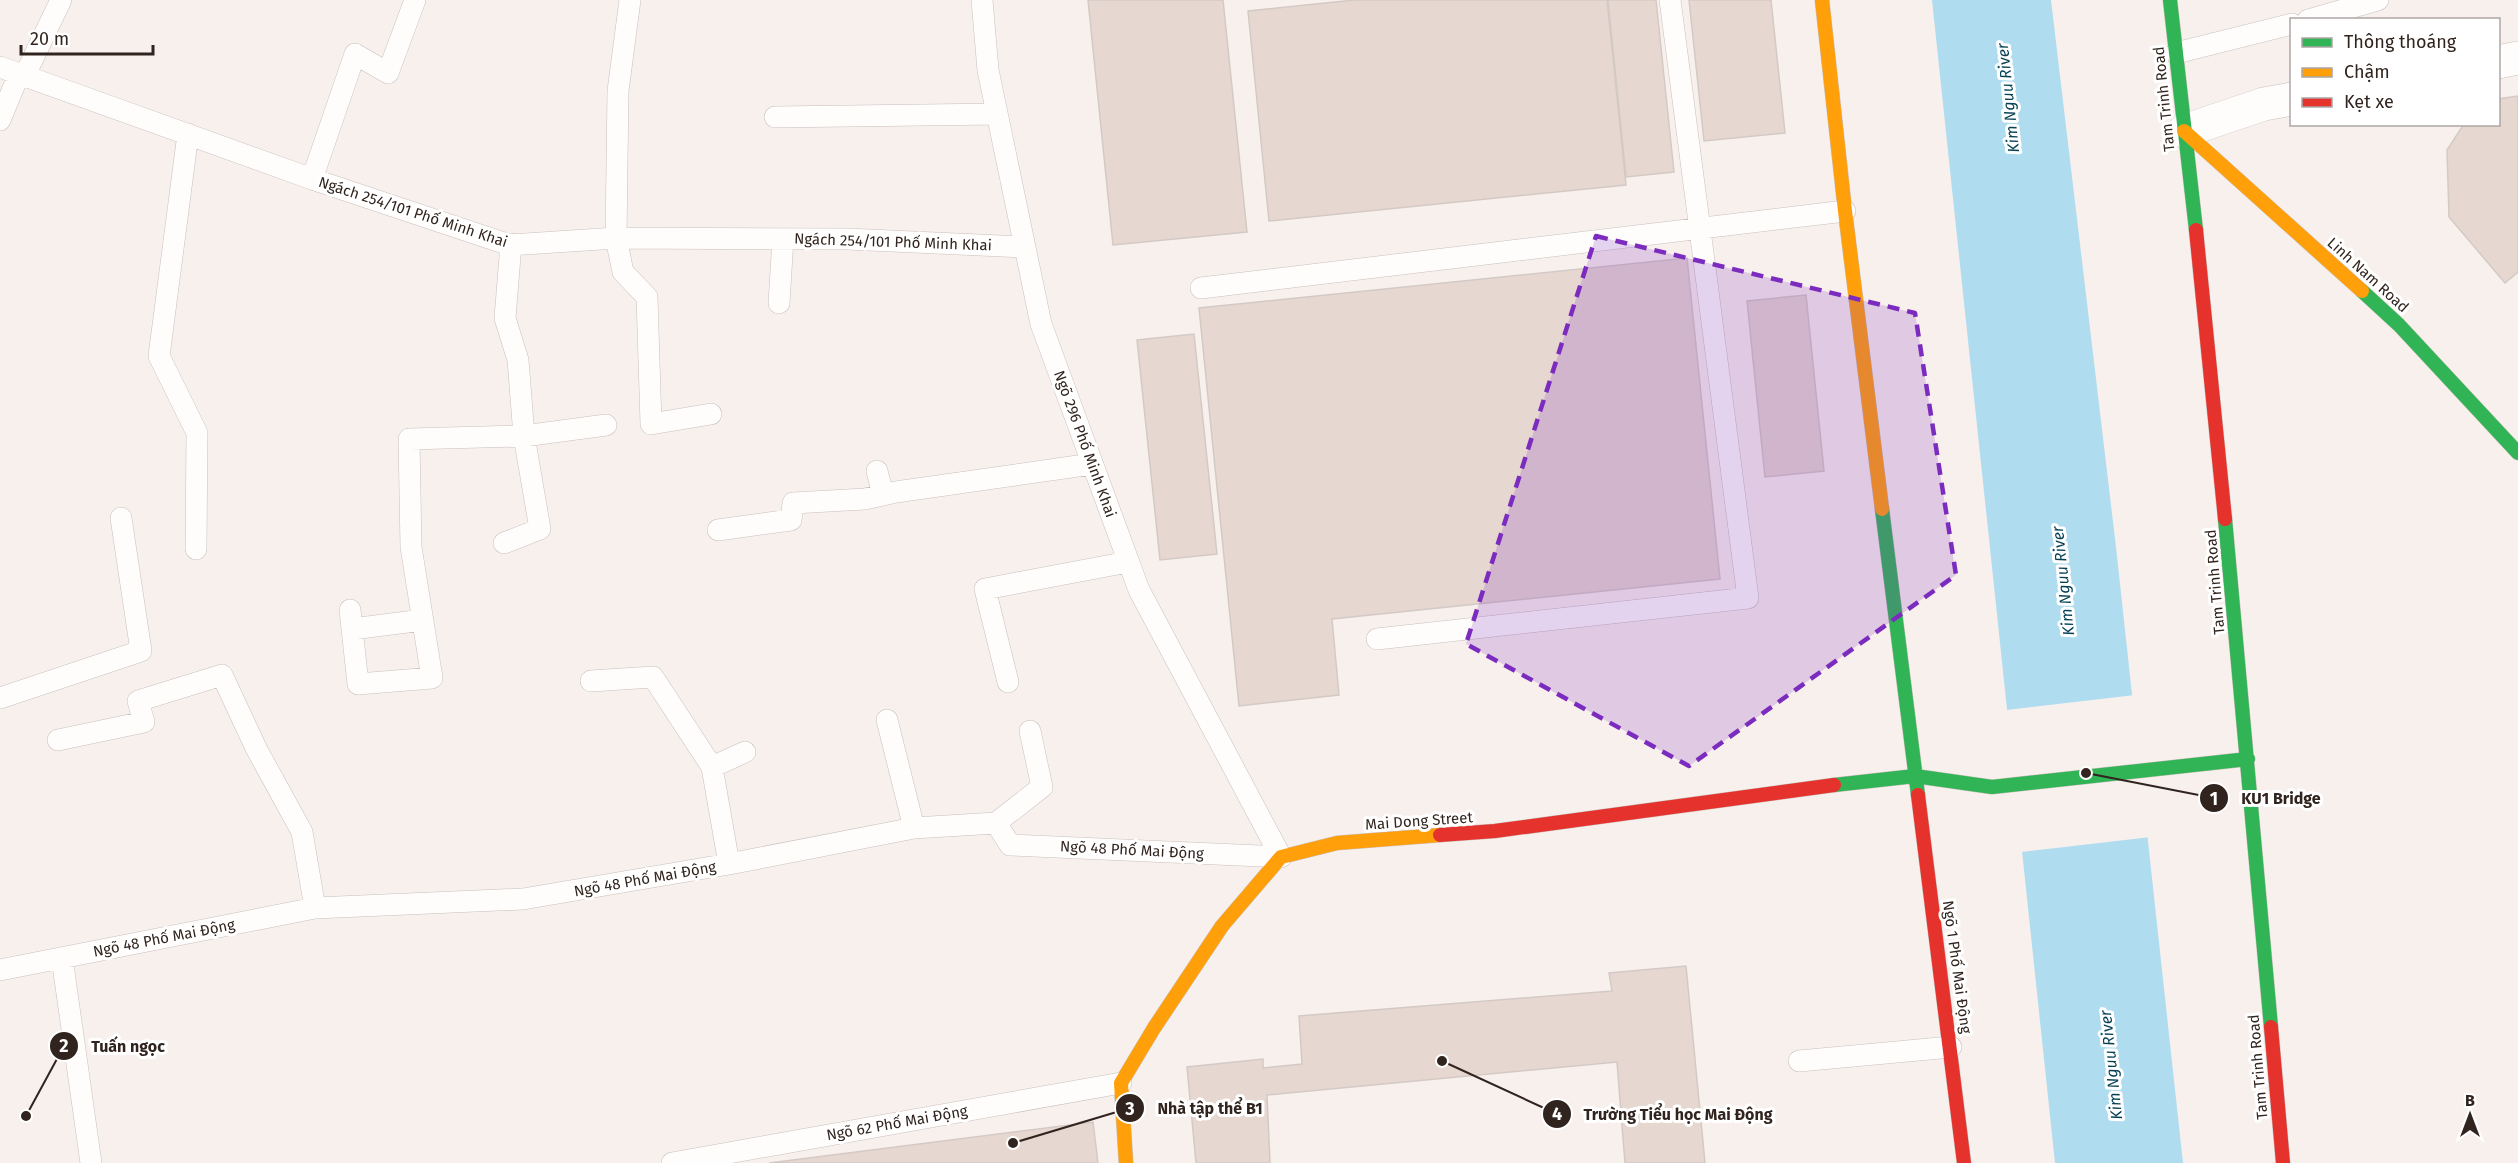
<svg xmlns="http://www.w3.org/2000/svg" width="2518" height="1163" font-family="'Fira Sans',sans-serif">
<rect width="100%" height="100%" fill="#f8f0ed"/>
<path fill="#b0dcf0" d="M1932,0H2051L2116,547L2183,1163H2055Z"/>
<path fill="#f8f0ed" d="M2135,695L2151,837L2021,852L2006,710Z"/>
<path fill="#e6d7d0" stroke="#d4cac5" stroke-width="1.5" d="M1088,0H1223L1247,232L1113,245Z
M1354,0H1607L1626,185L1269,221L1248,11Z
M1608,0H1656L1674,172L1626,177Z
M1689,0H1771L1785,133L1704,141Z
M2518,96V272L2505,283L2449,217L2447,150L2464,124H2498V99Z
M1687,258L1720,579L1332,619L1339,695L1239,706L1199,308Z
M1806,295L1824,471L1765,477L1747,301Z
M1194,334L1217,554L1160,560L1137,340Z
M1686,966L1705,1163H1625L1617,1062L1267,1095L1270,1163H1196L1187,1067L1263,1059V1068L1302,1064L1299,1016L1612,991L1609,973Z
M1093,1122L1098,1163H769Z"/>
<g fill="none" stroke-linecap="round" stroke-linejoin="round">
<defs>
<path id="lane" d="M630,0L618,91L616,238L623,272L647,297L651,424L711,414
M982,0L988,70L1041,324L1139,590L1281,857
M2308,20L2378,0
M2176,53L2292,24
M0,67L312,179L510,245L616,238L847,239L1025,247
M25,75L61,0
M775,117L997,114
M0,120L19,74
M188,134L159,356L197,433L196,549
M312,179L355,54L388,73L415,0
M1201,288L1845,211
M779,303L783,239
M877,471L883,495
M718,530L791,520L793,503L865,499L896,492L1092,464
M504,543L540,529L524,436L518,360L505,318L511,244
M350,610L358,684L432,678L411,547L409,439L524,436L606,425
M352,629L423,620
M1377,639L1748,598L1670,0
M591,681L653,677L712,767L729,864
M1008,682L985,589L1128,562
M0,698L141,651L121,518
M887,720L914,828
M58,740L144,722L138,701L222,675L257,750L302,832L315,908
M712,767L745,752
M996,823L1042,787L1030,731
M62,958L91,1163
M0,970L315,908L523,899L729,864L914,828L996,823L1010,845L1281,857
M1799,1061L1951,1047
M672,1163L1121,1083"/>
<path id="street" d="M2498,62L2518,58
M2184,131L2264,104L2292,99"/>
<path id="fast" d="M2170,0L2196,230
M2362,291L2399,325L2518,453
M1882,509L1918,795
M2225,519L2271,1027
M1834,785L1915,776L1992,787L2248,759"/>
<path id="slow" d="M1822,0L1845,211L1882,509
M2184,131L2362,291
M1126,1163L1121,1083L1154,1028L1222,926L1281,857L1337,843L1440,835"/>
<path id="jam" d="M2196,230L2225,519
M1918,795L1964,1163
M1440,835L1495,831L1834,785
M2271,1027L2283,1163"/>
</defs>
<use href="#lane" stroke="#c9c0bc" stroke-width="22"/>
<use href="#street" stroke="#c9c0bc" stroke-width="34"/>
<use href="#fast" stroke="#c9c0bc" stroke-width="15"/>
<use href="#slow" stroke="#c9c0bc" stroke-width="15"/>
<use href="#jam" stroke="#c9c0bc" stroke-width="15"/>
<use href="#lane" stroke="#fefdfc" stroke-width="21"/>
<use href="#street" stroke="#fefdfc" stroke-width="33"/>
<use href="#fast" stroke="#30b455" stroke-width="14"/>
<use href="#slow" stroke="#ff9f0a" stroke-width="14"/>
<use href="#jam" stroke="#e5322d" stroke-width="14"/>
</g>
<path fill="#7b2cbf" fill-opacity="0.2" stroke="#7b2cbf" stroke-width="4.5" stroke-dasharray="12 8" stroke-linejoin="round" d="M1596,236L1915,313L1956,575L1689,766L1466,644Z"/>
<g text-anchor="middle" dominant-baseline="central" stroke-width="6" stroke-linejoin="round" paint-order="stroke">
<g font-size="15" fill="#31241e" stroke="#fff">
<text transform="translate(2164 99) rotate(-96)">Tam Trinh Road</text>
<text transform="translate(413 212) rotate(18)">Ngách 254/101 Phố Minh Khai</text>
<text transform="translate(893 242) rotate(2)">Ngách 254/101 Phố Minh Khai</text>
<text transform="translate(2368 275) rotate(42)">Linh Nam Road</text>
<text transform="translate(1085 444) rotate(70)">Ngõ 296 Phố Minh Khai</text>
<text transform="translate(2215 582) rotate(-95)">Tam Trinh Road</text>
<text transform="translate(1419 821) rotate(-4)">Mai Dong Street</text>
<text transform="translate(1132 850) rotate(3)">Ngõ 48 Phố Mai Động</text>
<text transform="translate(645 879) rotate(-10)">Ngõ 48 Phố Mai Động</text>
<text transform="translate(164 938) rotate(-11)">Ngõ 48 Phố Mai Động</text>
<text transform="translate(1957 967) rotate(82)">Ngõ 1 Phố Mai Động</text>
<text transform="translate(2258 1067) rotate(-95)">Tam Trinh Road</text>
<text transform="translate(897 1123) rotate(-10)">Ngõ 62 Phố Mai Động</text>
</g>
<g font-size="16" font-style="italic" fill="#064155" stroke="#fff">
<text transform="translate(2008 98) rotate(-96)">Kim Nguu River</text>
<text transform="translate(2063 581) rotate(-96)">Kim Nguu River</text>
<text transform="translate(2111 1065) rotate(-96)">Kim Nguu River</text>
</g>
</g>
<path fill="none" stroke="#31241e" stroke-width="2" d="M2086 773L2214 798M26 1116L64 1046M1013 1143L1130 1108M1442 1061L1557 1114"/>
<g fill="#31241e" stroke="#fff" stroke-width="2">
<circle cx="2086" cy="773" r="6"/>
<circle cx="26" cy="1116" r="6"/>
<circle cx="1013" cy="1143" r="6"/>
<circle cx="1442" cy="1061" r="6"/>
<circle cx="2214" cy="798" r="15"/>
<circle cx="64" cy="1046" r="15"/>
<circle cx="1130" cy="1108" r="15"/>
<circle cx="1557" cy="1114" r="15"/>
</g>
<g font-size="18" text-anchor="middle" font-weight="bold" fill="#fff">
<text x="2214" y="805">1</text>
<text x="64" y="1052">2</text>
<text x="1130" y="1115">3</text>
<text x="1557" y="1120">4</text>
</g>
<g font-size="16" text-anchor="middle" font-weight="bold" fill="#31241e" stroke="#fff" stroke-width="6" stroke-linejoin="round" paint-order="stroke">
<text x="2281" y="804">KU1 Bridge</text>
<text x="128" y="1052">Tuấn ngọc</text>
<text x="1210" y="1114">Nhà tập thể B1</text>
<text x="1678" y="1120">Trường Tiểu học Mai Động</text>
</g>
<rect x="2290" y="18" width="210" height="108" fill="#ffffff" stroke="#ada7a5" stroke-width="1.5"/>
<rect x="2302" y="38" width="30" height="9" fill="#30b455" stroke="#ada7a5" stroke-width="1.5"/>
<text x="2344" y="48" font-size="18" fill="#31241e">Thông thoáng</text>
<rect x="2302" y="68" width="30" height="9" fill="#ff9f0a" stroke="#ada7a5" stroke-width="1.5"/>
<text x="2344" y="78" font-size="18" fill="#31241e">Chậm</text>
<rect x="2302" y="98" width="30" height="9" fill="#e5322d" stroke="#ada7a5" stroke-width="1.5"/>
<text x="2344" y="108" font-size="18" fill="#31241e">Kẹt xe</text>
<g transform="translate(2470 1115)" stroke="#ffffff" stroke-width="4.5" paint-order="stroke">
<path d="M0-4.5L10 22L0 15L-10 22Z" fill="#31241e"/>
<text y="-9" font-size="16" font-weight="bold" text-anchor="middle" fill="#31241e">B</text>
</g>
<path d="M21 45v9h132v-9" fill="none" stroke="#31241e" stroke-width="3"/>
<text x="30" y="45" font-size="18" fill="#31241e" stroke="#ffffff" stroke-width="4.5" paint-order="stroke">20 m</text>
</svg>
